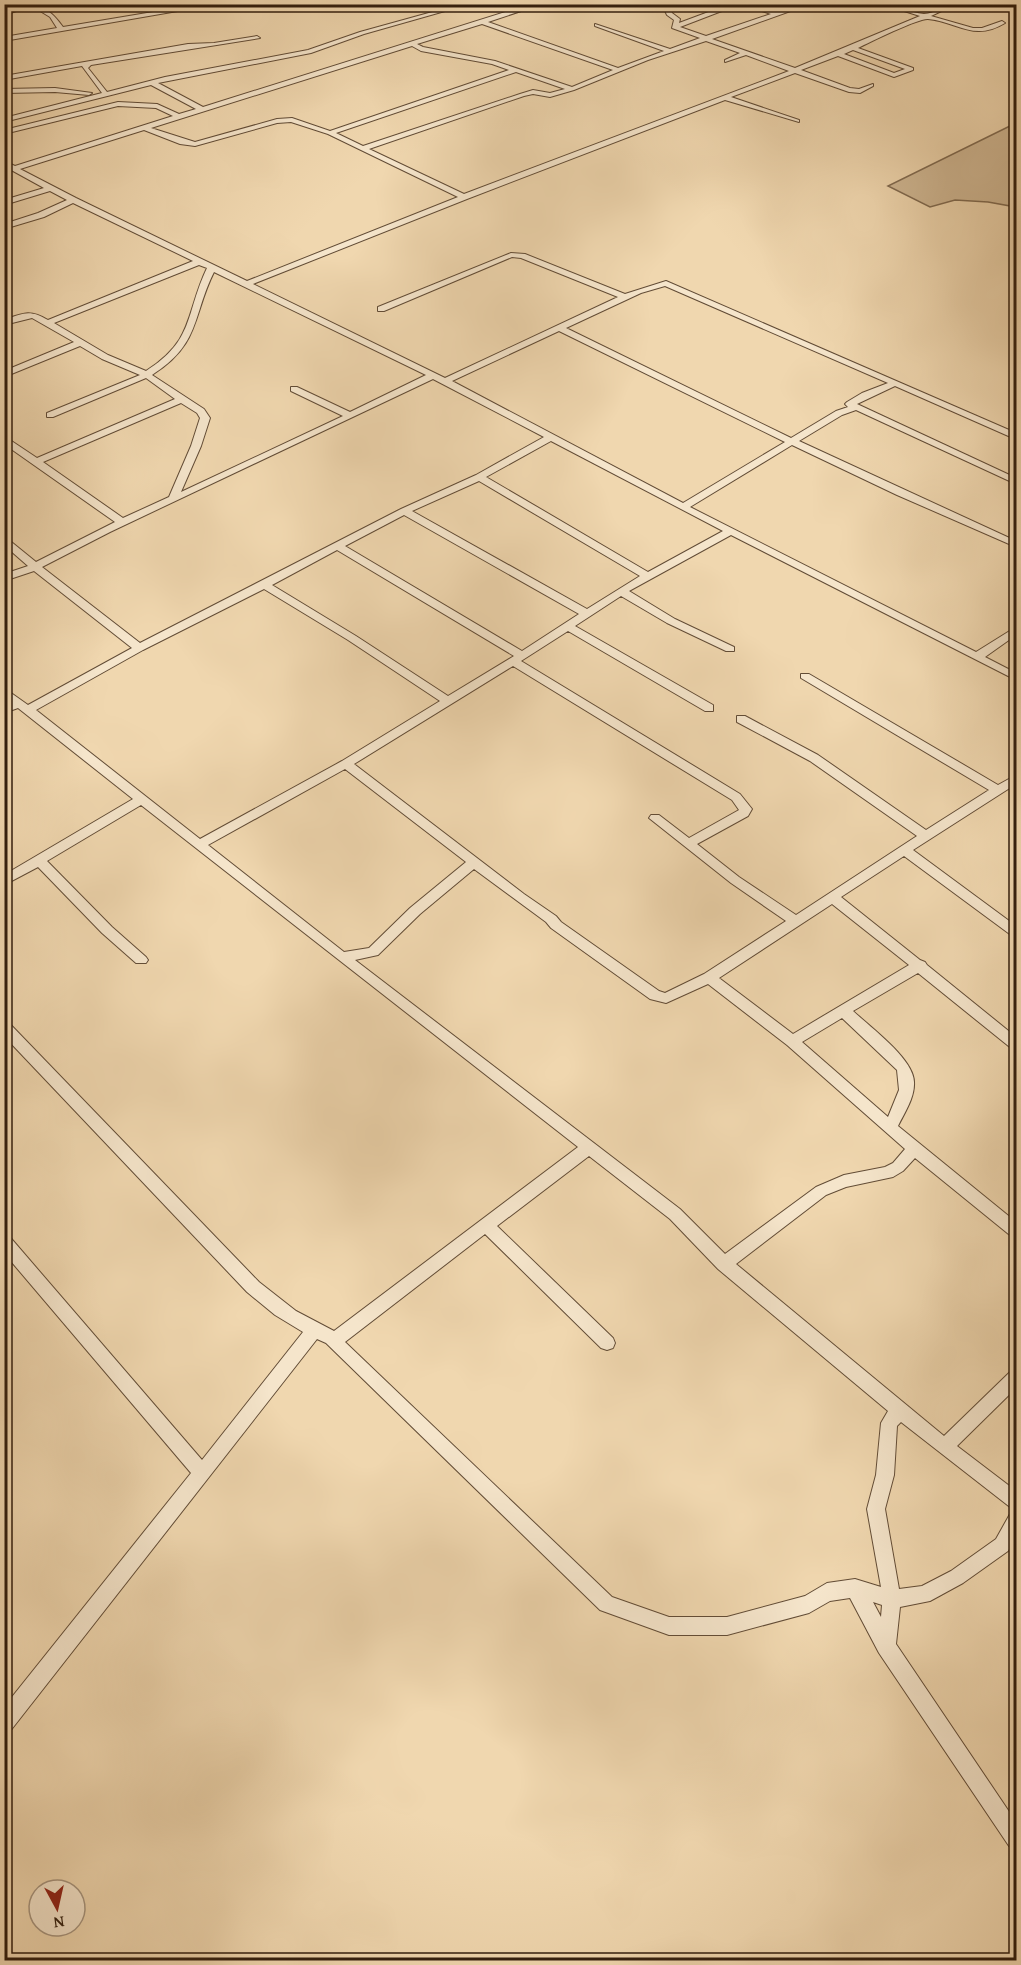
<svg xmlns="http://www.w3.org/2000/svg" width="1021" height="1965" font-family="'Gentium Book Plus',serif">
<rect width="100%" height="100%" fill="#f0d7af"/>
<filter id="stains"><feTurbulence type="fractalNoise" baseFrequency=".00333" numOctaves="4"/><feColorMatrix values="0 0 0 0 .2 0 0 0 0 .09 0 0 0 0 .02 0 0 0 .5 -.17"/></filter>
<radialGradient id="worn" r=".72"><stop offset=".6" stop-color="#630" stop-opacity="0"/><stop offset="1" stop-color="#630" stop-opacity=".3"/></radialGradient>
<path fill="#d0b894" stroke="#816b51" stroke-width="1.5" d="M1016,123V207L988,202L955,200L930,207L888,186Z"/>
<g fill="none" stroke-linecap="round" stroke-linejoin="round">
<defs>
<path id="street" d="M24,4C43,4 52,12 63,27L201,4H218L4,41V37L57,28L50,17L32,6L4,15V11Z
M531,4H542L488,22L618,68L664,51L595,26V24L670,49L700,38L672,28L674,20L667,15L662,4H668L672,13L680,19L679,23L730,4H740L680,27L706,36L771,14L742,4C755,4 764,11 776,12C787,12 798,4 810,4L712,39L795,68L920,16L882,4C897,4 910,13 924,14C935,14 944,4 956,4L931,16L973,28H982L1002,21L1005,23C974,42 958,22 928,19C919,18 870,42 858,48L913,68V70L894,77L838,56L801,70L850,88L859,89L873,84V86L860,93L849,92L795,73L731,97L799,120V122L725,100L467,199L253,284L445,378L618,297L521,258L512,257L384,311H378V307L511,253L525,254L625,294L666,281L1016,433V439L1013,438L895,386L857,404L1016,478V484L856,410L842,415L799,441L1016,541V547L897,495L792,445L690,507L976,652L1016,627V635L985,657L1016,673V680L731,535L629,591L675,619L734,647V651H726L667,623L621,596L575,626L713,705V711H705L568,631L521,661L740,794L752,809L748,816L697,844L739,877L796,915L917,836L810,761L737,722V716H745L818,755L926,830L989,790L801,678V674H809L998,785L1016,775V784L913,850L1016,926V937L1011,935L904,856L841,897L920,960L925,962L927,965L1016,1037V1049L1011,1048L918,973L853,1011C870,1027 914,1059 914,1082C915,1097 905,1112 898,1126L1016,1222V1237L1011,1236L915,1158L903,1171L893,1177L846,1187L826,1195L736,1264L944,1436L1010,1372L1016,1370V1388L957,1446L1016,1491V1509L1010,1507L901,1422L897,1426L894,1475L885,1509L899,1589L922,1586L951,1571L996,1539L1010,1514L1016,1512V1536L1008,1551L963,1583L930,1601L900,1607L896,1644L1016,1822V1849L1009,1846L879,1653L850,1598L830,1601L809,1613L727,1635H669L600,1610L326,1343L317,1339L11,1730L4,1732V1707L191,1473L4,1253V1235L9,1236L202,1460L303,1332L275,1315L247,1292L4,1036V1022L9,1023L259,1282L296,1311L334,1331L578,1147L141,805L47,861L112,927L146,957L148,960L146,963H136L102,933L38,867L4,885V875L133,799L18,708L4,713V705L11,702L4,697V688L28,705L132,648L34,571L4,581V574L28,566L4,545V536L36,562L115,522L4,444V436L37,458L175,399L146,378L53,417H47V413L140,375L102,359L80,346L4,377V371L74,342L32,318L4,325V320C23,313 30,309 48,320L193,261L73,203L44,217L4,229V224L38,213L67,200L50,191L4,205V200L44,188L4,166V161L15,166L173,116L156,108L118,106L4,134V130L118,102L157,104L179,114L196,109L151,85L4,122V118L102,93L82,66L4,80V76L188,44L214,43L257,36L260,38L91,65L88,68L107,92L165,77L308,50L360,32L454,6L459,7L364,34L311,53L158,83L203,107ZM482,24L613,70L572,87L495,61L423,47L417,44ZM706,41L740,53L725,60V62L746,55L789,71L464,194L369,149L524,96L533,94L550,97L574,90L648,60ZM412,46L421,51L492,64L509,70L330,131L292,118L277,119L195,142L151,128ZM853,50L905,69L894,73L844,54ZM516,72L565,89L550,93L533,90L520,94L363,146L336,133ZM291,122L328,134L458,197L247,281L76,198L20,169L144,130L180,144L195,146L277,123ZM199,265L207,268C185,314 195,340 146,371L108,355L54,323ZM214,272L426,375L350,412L297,387H291V391L343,416L181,492L201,446L210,418L204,409L152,375C201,344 192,316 214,272ZM665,286L888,383L862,393L847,402L845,404L848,407L836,411L791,438L566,328L641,293ZM559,331L785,442L683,503L452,381ZM433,379L544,437L476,475L401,509L140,643L42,567L110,532ZM181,403L197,413L200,418L191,446L169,497L123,518L43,462ZM551,441L723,531L648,572L486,477ZM479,481L640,576L587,609L412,511ZM404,515L579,614L522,651L345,546ZM337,550L514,656L448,696L356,636L272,585ZM264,589L348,640L440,701L342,761L200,839L36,710L143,650ZM513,666L732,800L739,810L689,838L659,815H651L649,818L731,883L786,921L704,974L665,993L659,991L561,922L556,916L524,894L354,764ZM345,769L466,862L410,908L369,948L344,952L208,845ZM474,869L546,922L551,928L650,999L666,1003L708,984L787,1045L905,1149L893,1163L885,1167L844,1175L816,1187L725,1254L680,1209L355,960L378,955L420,914ZM832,904L909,965L793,1034L719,978ZM842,1018L897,1070L899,1090L888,1117L802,1042ZM589,1156L670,1219L718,1269L888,1411L881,1423L876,1475L867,1509L881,1587L855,1579L827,1583L805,1596L727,1617H669L612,1597L345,1342L485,1234L601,1348L607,1350L613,1348L615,1343L613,1338L497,1226ZM873,1602L882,1605L881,1617Z
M55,88L92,93L89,95L55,92L4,93V89Z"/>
</defs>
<use href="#street" stroke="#624c36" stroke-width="2"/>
<use href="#street" fill="#f5e5cb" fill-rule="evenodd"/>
</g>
<rect width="1021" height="1965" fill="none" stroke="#f0d7af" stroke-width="24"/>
<rect x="6" y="6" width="1009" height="1953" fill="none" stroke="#321e0e" stroke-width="3"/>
<rect x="12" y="12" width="997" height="1941" fill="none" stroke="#321e0e" stroke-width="1.5"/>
<g transform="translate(57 1908) rotate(172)"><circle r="28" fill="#f5e5cb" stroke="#a7957f" stroke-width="1.5"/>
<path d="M0-4.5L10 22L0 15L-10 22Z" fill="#8f2418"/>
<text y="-9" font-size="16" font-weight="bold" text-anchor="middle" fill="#321e0e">N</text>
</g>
<rect width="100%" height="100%" filter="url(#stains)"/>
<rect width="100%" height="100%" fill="url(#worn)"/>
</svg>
